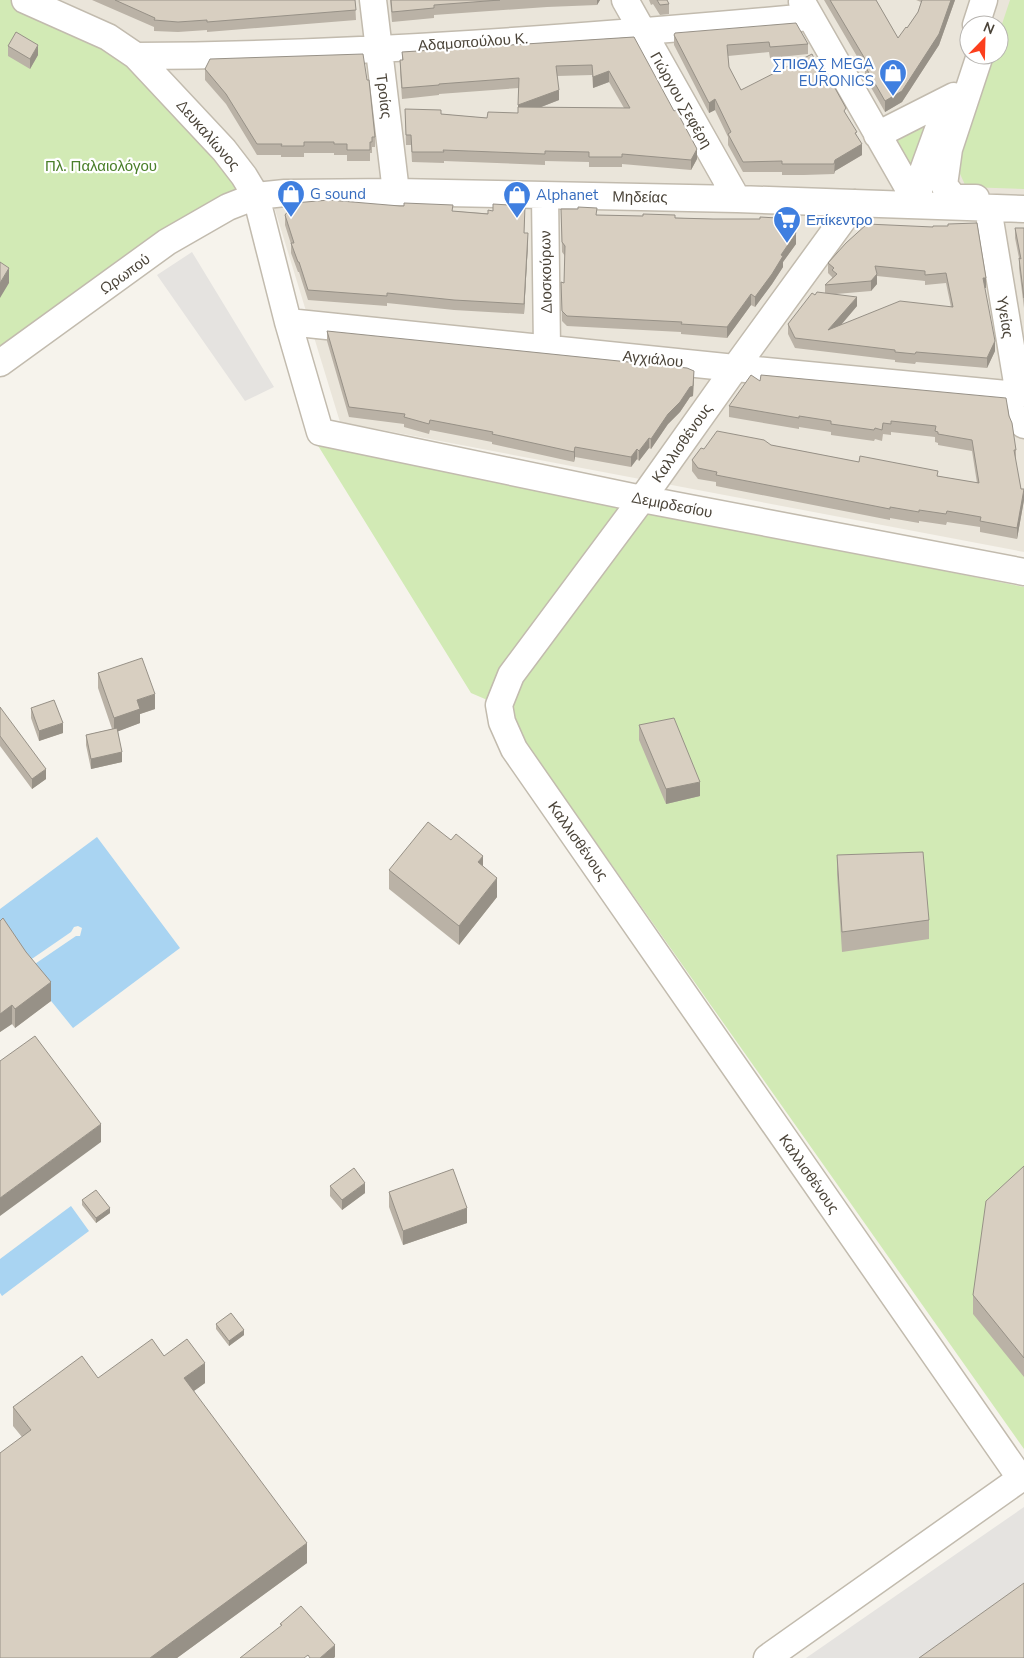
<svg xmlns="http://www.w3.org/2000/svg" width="1024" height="1658" font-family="'Nunito Sans',sans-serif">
<rect width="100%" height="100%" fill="#f6f3ec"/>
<path fill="#eae5da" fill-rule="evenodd" d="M3,0H1024V552L340,422L272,200ZM969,25H999V55H969Z"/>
<path fill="#d2eab5" d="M0,0H25L108,37L256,196L0,363Z
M1010,0H1024V189L966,187L956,165L992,55H999V33Z
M932,115L914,180L891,140Z
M317,444L1024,587V1449L499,705L471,693Z"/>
<path fill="#e5e3e0" d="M192,252L274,387L245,401L157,275Z
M1024,1507V1596L938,1658H806Z"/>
<path fill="#a9d4f2" d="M97,837L180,948L73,1028L26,970L76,936H80L82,928L78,926L74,927L71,932L23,965L0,932V909Z
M71,1206L89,1231L2,1296L0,1293V1259Z"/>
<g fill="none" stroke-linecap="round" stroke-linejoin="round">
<defs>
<path id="minor" d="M25,0L108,37L136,56L224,150L244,176L256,196L288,322L320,432L642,499L1024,572
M373,0L396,192
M625,0L737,199
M802,2L918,205
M976,25L984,0
M136,56C361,55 586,37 810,17
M877,135L954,96
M545,196L547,348
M976,198H954L944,185L949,149L980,55
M855,203L735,368L642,499L511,675L499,705L502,722L514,749L1021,1479
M918,205L920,179L944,113
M988,208L1024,425
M288,322L735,368L1018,395
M0,363L167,242L228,207L256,196L285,193L396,192L737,199L1024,209
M767,1658L1024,1476"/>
</defs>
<use href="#minor" stroke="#c2bbae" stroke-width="29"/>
<use href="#minor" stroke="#fff" stroke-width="26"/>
</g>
<path fill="#bab2a6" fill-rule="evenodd" d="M92,0H355L356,20L207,32V30L178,32L154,31V27Z
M390,0H600L597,5L547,7L434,15V18L392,22Z
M649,0H667L669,4V14L660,15L653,4L651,5Z
M824,0H876L898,38L907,28L918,12L921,2L916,0H955L939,45L902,102L885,112L865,77V70Z
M674,35L808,44V54L770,58L769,52L728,56L729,67L741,90L827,84L846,114L857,136L862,155L835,171L834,174L804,175H782V172H743L728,145V137L715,110L709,113L674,45Z
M634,37L697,159L691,170L622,164V167H589V162L545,161V165L444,161V163L412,162L411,145H406L405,109L441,114L487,118L518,113L519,88L439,94V95L402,99L400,71V60H402V52ZM592,75L593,88L609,82L624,108L541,107L559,100L557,76Z
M8,46L38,55L30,69L8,56Z
M205,69L367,80L375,137V147H372V153H370V161H347V155H334V153H304V157H281V155H257L226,104L205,80Z
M561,209L597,215L713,219L777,220L796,244L783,262V267L772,284L755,307L751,305L727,338L681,334V332L567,326L562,321L561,282L564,283L565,256L562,252Z
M453,211L525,216L524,233L528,243L524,314L454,310L387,303V306L308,300L299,272H298L291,253V244L285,225V215Z
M867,224L986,288H984L995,351L987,368L916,362L915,364L895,362V360L795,348L788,334V324L815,295L825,293V285L832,278V277L828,273V263ZM877,276L925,281V285L946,283L951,307L841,325L857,306L836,294L871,291L877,284Z
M1015,228H1024V308L1019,268V258L1015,238Z
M327,331L694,381L693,396L690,397L680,412L668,424L651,449L649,448L639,461L637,459L631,467L575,457L574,462L492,444V442L430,430L429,434L404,427V424L349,417L327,341Z
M760,381L1009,416L1016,450V461H1015L1021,489H1024V500L1017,539L980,532V527L947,522L946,525L919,521V523L890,518V520L716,486V482L698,479L692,471V460L704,449L771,445L859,462L977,483L972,451L938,445V443L935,442V437L891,432V435L883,434L882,441L875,439L874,441L831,435V432L799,427V429L729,417V406Z
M98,673L155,709L140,714V723L118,731L122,762L91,769L86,745V735L112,729L98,688Z
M0,707L46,779L32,789L0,746Z
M31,708L63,733L39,741L31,718Z
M639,725L700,796L666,804L639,740Z
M837,855L929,920V939L842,952L837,874Z
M483,867L497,897L459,945L389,889V870Z
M0,921L51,1001L15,1028L12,1024L0,1032Z
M1024,1166V1377L973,1314V1295Z
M330,1186L365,1193L342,1210L330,1196Z
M389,1192L467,1223L403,1245L389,1207Z
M82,1200L110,1213L96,1223L82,1205Z
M216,1324L244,1335L229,1346L216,1329Z
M164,1356L205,1383L194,1391L307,1563L177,1658H0L22,1437L13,1426V1407Z"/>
<path fill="#979187" d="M597,0H600L597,5Z
M951,0H955L939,45L902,102L885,112V101Z
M38,45V55L30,69V59Z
M609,71V82L593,88V77Z
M559,90V100L518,116V105Z
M715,99V110L709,113V103Z
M862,144V155L835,171L834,174L835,160Z
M697,149V159L691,170V160Z
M528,233V243L524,314V304Z
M796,233V244L783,262V267L772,284L755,307V297L781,255Z
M9,268V283L0,298V283Z
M877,274V284L871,291V281Z
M983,278H986V288H983Z
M751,294V305L727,338V327Z
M857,297V306L828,340V330Z
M995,341V351L987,368V358Z
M694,371L693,396L690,397L680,412L668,424L651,449V439Z
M649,438V448L639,461V451Z
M575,447V457L574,462V452Z
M637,449V459L631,467V457Z
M1024,489V500L1017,539V528Z
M155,694V709L140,714V723L114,733V718L137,700Z
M63,723V733L39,741V731Z
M122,752V762L91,769V759Z
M46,769V779L32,789V779Z
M700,782V796L666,804V789Z
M483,856V876L478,862Z
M497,878V897L459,945V926Z
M51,982V1001L15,1028V1009Z
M12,1005V1024L0,1032V1014Z
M101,1124V1142L0,1216V1198Z
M365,1183V1193L342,1210V1200Z
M110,1208V1213L96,1223V1218Z
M467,1208V1223L403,1245V1231Z
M244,1330V1335L229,1346V1341Z
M205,1363V1383L184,1398V1378Z
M307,1543V1563L177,1658H150Z
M335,1645V1657L334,1658H320Z"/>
<path fill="#d8cfc1" stroke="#979187" d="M115,0H355L356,10L207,22V20L178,22L154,20L155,18Z
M391,0H500L434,5V8L392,12Z
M657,0H667L669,4L660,5Z
M830,0H876L898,38L906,27L907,28L918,12L922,0H951L939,34L902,91L885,101L865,66L868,64Z
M796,23L808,44L770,47L769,42L727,45L729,67L741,90L812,54L827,84L831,81L846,108L844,111L857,132L855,133L862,144L835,160L834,164H782V161L743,162L728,134L731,132L715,99L709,103L674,35L675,33Z
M16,32L38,45L30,59L8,46Z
M634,37L674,111L676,110L697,149L691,160L622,154V157H589V152L545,151V154L443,150L444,152H412L411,135H406L405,109L441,110V114L487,118L488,112L518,113V107L630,108L609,71L593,77L592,65L556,66L559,90L518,105L519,78L439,84V85L402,88L400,60H403L402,52Z
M363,54L367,80H369L375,137H372V142H370V150H347V144H334V142H304V146H281L282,144H257L226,94L205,69L210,59Z
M329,200L400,206H404V203L453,205L452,211L488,214V210L493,211V204L525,206L524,233H528L524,304L454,300L387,293V296L308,290L299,262H298L291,243H294L285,215L294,203Z
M578,207L597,208L596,215L643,216V214L675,215V218L713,219H760V217L777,218V220L788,221L796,233L781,255L783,256L772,274L755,297L751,294L727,327L681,324L682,322L567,316L562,311L561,282L564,283L565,246L562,242L561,209H578Z
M977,223L986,278H983L995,341L987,358L916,352L915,354L895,352V350L795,338L788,324L812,293L815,295L817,292L857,297L828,330L900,301L953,307L946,273L925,275V271L875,266L877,274L871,281L825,285L837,274L832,270L834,268L828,263L846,243L867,224L933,227V226H948V224Z
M1015,228H1024V298L1019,258L1021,259Z
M0,262L9,268L0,283Z
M327,331L687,368L694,371L693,386L690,387L680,402L668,414L651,439L649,438L639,451L637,449L631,457L575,447L574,452L492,434L493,432L430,420L429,424L404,417L405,414L349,407Z
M751,375L760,381L761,375L1006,398L1009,416L1012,423L1016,450H1014L1021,489H1024L1017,528L980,521L981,517L947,511L946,514L919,510V512L890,507V509L716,475L717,472L698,468L692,460L701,448L704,449L717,431L764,440L771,445L859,462L860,456L938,471L937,476L979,483L972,440L938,434V432L935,431L936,426L891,421V424L883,423L882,430L875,428L874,430L831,424V421L799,416V418L729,406Z
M142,658L155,694L137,700L140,709L114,718L98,673Z
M54,700L63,723L39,731L31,708Z
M0,707L46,769L32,779L0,736Z
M674,718L700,782L666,789L639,725Z
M117,728L122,752L91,759L86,735Z
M428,822L451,840L456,834L483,856L478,862L497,878L459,926L389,870Z
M923,852L929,920L842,932L837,855Z
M3,918L26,952L51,982L15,1009L12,1005L0,1014V921Z
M35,1036L101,1124L0,1198V1061Z
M1024,1166V1358L973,1295L986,1201Z
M354,1168L365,1183L342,1200L330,1186Z
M453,1169L467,1208L403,1231L389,1192Z
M96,1190L110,1208L96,1218L82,1200Z
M231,1313L244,1330L229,1341L216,1324Z
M152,1339L164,1356L187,1339L205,1363L184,1378L307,1543L150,1658H0V1453L31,1430L13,1407L82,1356L98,1378Z
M1024,1583V1658H919Z
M301,1606L335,1645L320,1658H310L308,1655L304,1658H240L282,1625L280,1624Z"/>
<defs>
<symbol id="shop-pin" viewBox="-11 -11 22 30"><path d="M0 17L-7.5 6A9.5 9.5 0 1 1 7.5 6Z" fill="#3f7fe0" stroke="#fff"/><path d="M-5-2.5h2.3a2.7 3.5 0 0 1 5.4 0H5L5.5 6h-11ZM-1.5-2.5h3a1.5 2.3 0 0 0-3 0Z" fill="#fff"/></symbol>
<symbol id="supermarket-pin" viewBox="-11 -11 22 30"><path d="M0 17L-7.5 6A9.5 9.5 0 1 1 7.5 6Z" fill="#3f7fe0" stroke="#fff"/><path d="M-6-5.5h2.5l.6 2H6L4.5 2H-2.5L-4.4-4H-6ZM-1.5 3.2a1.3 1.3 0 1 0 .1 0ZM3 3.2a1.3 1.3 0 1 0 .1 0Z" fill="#fff"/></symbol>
</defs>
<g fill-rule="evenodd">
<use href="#shop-pin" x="877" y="57" width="32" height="43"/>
<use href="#shop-pin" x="275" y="178" width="32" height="43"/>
<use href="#shop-pin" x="501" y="179" width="32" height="43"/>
<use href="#supermarket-pin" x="771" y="204" width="32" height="43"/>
</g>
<g text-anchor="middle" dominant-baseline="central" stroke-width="4.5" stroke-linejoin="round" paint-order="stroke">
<g font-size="15" fill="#4b4439" stroke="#fff">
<text transform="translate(473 42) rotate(-4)">Αδαμοπούλου Κ.</text>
<text transform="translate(384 96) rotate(83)">Τροίας</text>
<text transform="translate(681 100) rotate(60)">Γιώργου Σεφέρη</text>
<text transform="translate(208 135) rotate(49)">Δευκαλίωνος</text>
<text transform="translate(640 197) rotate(1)">Μηδείας</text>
<text transform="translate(546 272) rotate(-91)">Διοσκούρων</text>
<text transform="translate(125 274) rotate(-36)">Ωρωπού</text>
<text transform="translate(1005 317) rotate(81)">Υγείας</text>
<text transform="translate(653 359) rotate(6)">Αγχιάλου</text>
<text transform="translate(682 443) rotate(-55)">Καλλισθένους</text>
<text transform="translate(672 505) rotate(11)">Δεμιρδεσίου</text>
<text transform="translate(578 841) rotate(55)">Καλλισθένους</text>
<text transform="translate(809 1174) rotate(55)">Καλλισθένους</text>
</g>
<g font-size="15" fill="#366cbe" stroke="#fff" text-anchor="start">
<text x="874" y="64" text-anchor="end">ΣΠΙΘΑΣ MEGA<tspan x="874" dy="17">EURONICS</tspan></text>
<text x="310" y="194">G sound</text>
<text x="536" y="195">Alphanet</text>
<text x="806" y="220">Επίκεντρο</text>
</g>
<g font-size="15" fill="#4a7f2a" stroke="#fff">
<text x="101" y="166">Πλ. Παλαιολόγου</text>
</g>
</g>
<g transform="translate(984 40) rotate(23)"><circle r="24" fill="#ffffff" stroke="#b7b4b0"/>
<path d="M0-4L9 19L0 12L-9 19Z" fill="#fc3f1d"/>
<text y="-8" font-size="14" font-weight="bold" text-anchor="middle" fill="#4b4439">N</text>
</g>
</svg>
